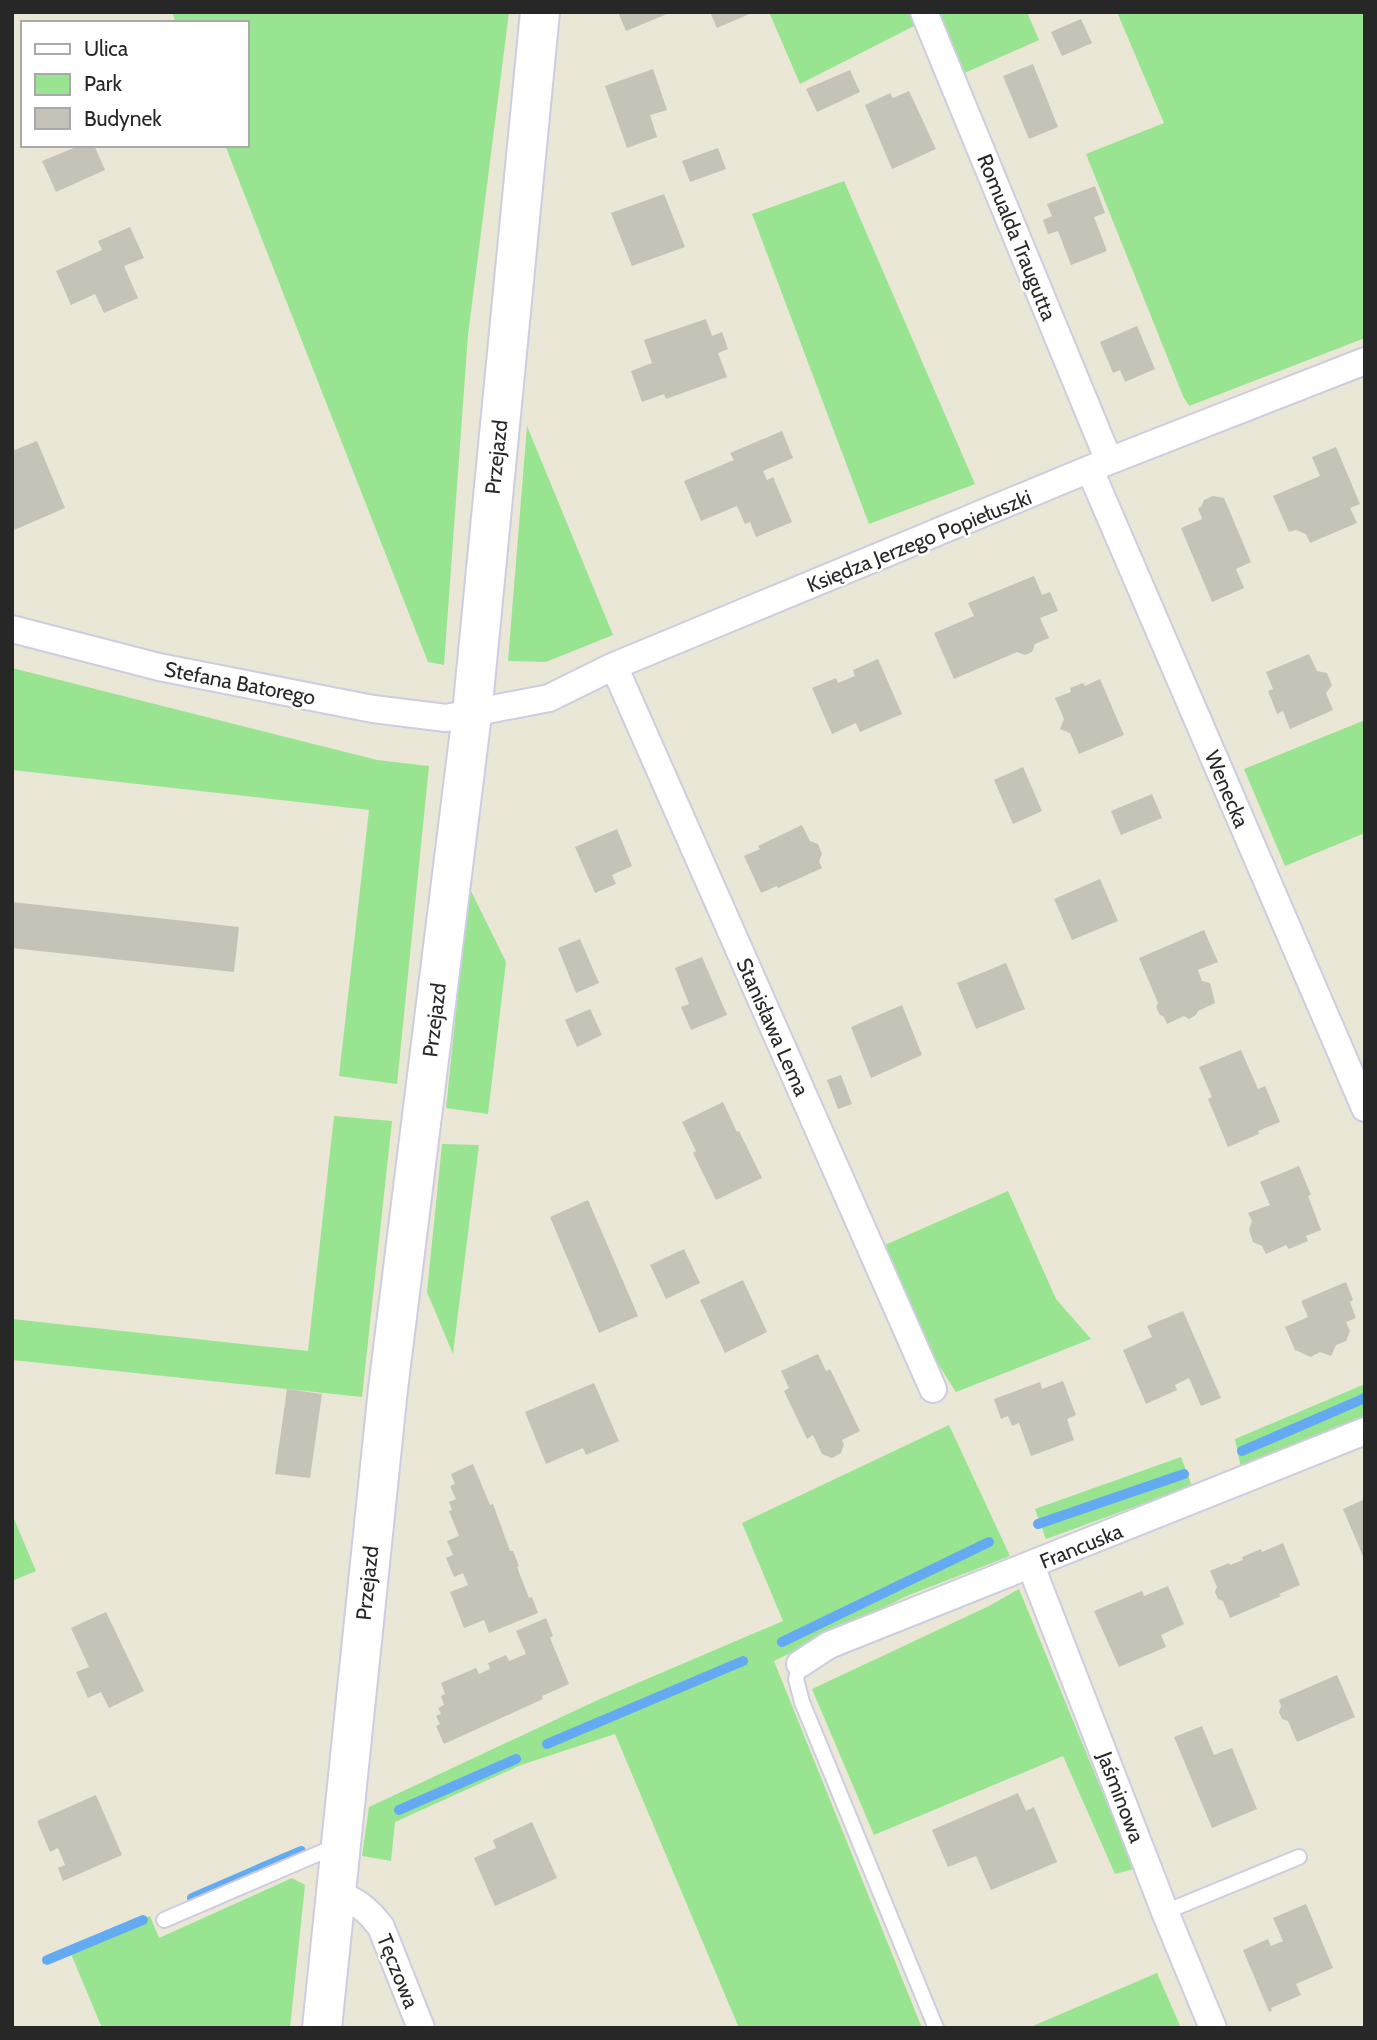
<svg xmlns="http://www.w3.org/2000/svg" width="1377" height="2040" font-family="Cabin,sans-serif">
<rect width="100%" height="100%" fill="#eae7d7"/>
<path fill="#99e490" d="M172,12H509L468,335L444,665L428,662L225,145H247V23H176Z
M769,12H911L916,25L800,84Z
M935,12H1027L1039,40L960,75Z
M1117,12H1365V338L1189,406L1183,396L1086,154L1164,123Z
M844,181L975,484L869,524L752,214Z
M527,426L613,635L546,662L508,661Z
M12,668L377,760L429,766L397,1084L339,1076L369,810L12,770Z
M1365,720V833L1285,866L1244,769Z
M469,887L506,962L488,1114L446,1108Z
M334,1116L392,1121L362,1397L12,1360V1319L308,1351Z
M442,1144L479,1145L453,1354L427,1292Z
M1008,1191L1056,1299L1091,1339L956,1392L933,1356L885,1245Z
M1365,1384V1418L1241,1468L1235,1439Z
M949,1425L1010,1556L909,1595L774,1661L922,2028H739L615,1734L521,1765L395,1822L391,1861L362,1856L369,1807L600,1699L783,1621L742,1523Z
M1181,1457L1192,1486L1046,1539L1035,1509Z
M12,1514L36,1571L12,1581Z
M1019,1589L1134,1869L1115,1874L1063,1756L874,1835L812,1689L989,1606Z
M292,1878L305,1885L290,2028H102L71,1954L150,1916L159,1938Z
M1157,1973L1181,2028H1028Z"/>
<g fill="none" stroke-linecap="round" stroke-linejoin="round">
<path stroke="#64aaf2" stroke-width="10" d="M1242,1451L1365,1398
M1038,1524L1184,1474
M782,1642L989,1542
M547,1744L743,1661
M399,1810L516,1759
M192,1898L301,1851
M47,1960L143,1920"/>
</g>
<path fill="#c5c3b7" d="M618,12H672L626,31Z
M710,12H754L717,28Z
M1081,19L1092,43L1062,56L1051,32Z
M1033,64L1058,127L1029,139L1003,76Z
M653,69L667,110L650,115L657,137L627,148L605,86Z
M850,70L860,92L817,112L806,89Z
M909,91L936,149L892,169L865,105L890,93L893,98Z
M81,145H94L105,170L56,192L42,161Z
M718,148L726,169L690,182L682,161Z
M1095,186L1105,213L1094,217L1107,251L1071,265L1058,231L1048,234L1043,220L1052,216L1047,204Z
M664,194L685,247L632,266L611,213Z
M130,227L144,258L124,266L138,298L104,313L95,294L71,305L56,271L102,250L98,241Z
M706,319L712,336L722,332L728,349L718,353L727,377L666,399L664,394L642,402L631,371L652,363L644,340Z
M1137,326L1155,369L1125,382L1120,370L1113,373L1100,342Z
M782,431L793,458L763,471L767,480L773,477L792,522L756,537L750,522L745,524L737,506L701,521L684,481L734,460L730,453Z
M37,441L65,508L12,531V451Z
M1336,447L1360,504L1350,508L1357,523L1310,543L1306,534L1296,530L1289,532L1273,496L1320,476L1312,457Z
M1213,496L1224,498L1251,562L1236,569L1244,588L1212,602L1181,528L1202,519L1198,508L1201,507L1204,500Z
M1034,576L1042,595L1050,592L1058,611L1040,618L1049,638L1035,644L1032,652L1025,655L1017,652L954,679L934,633L974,616L968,603Z
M1309,654L1317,671L1327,673L1332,685L1326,693L1333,710L1290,729L1283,711L1277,714L1268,691L1273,689L1266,672Z
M878,659L902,714L860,732L856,723L832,734L812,688L836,678L838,683L855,676L853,670Z
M1100,679L1124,735L1079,754L1070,733L1060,729L1064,719L1055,698L1071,692L1070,688L1083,683L1085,686Z
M1023,767L1042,811L1013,824L994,780Z
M1152,794L1162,818L1121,835L1111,811Z
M802,825L810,841L818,844L822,854L819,861L822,868L778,888L777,886L761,893L744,856L760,849L758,846Z
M617,829L632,866L612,875L616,884L595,893L575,847Z
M1100,879L1118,921L1072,940L1054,899Z
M12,902L239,927L234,972L12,948Z
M1204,930L1218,962L1198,970L1202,981L1210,983L1215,1003L1198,1011L1196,1015L1189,1019L1184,1016L1167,1024L1164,1017L1160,1015L1156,1007L1158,1003L1139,958Z
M580,939L599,983L576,993L558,948Z
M702,957L727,1015L691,1030L681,1007L689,1004L675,968Z
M1006,963L1025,1009L976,1029L957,983Z
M902,1005L922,1055L871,1078L851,1027Z
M590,1009L602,1035L577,1047L565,1020Z
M1241,1050L1258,1089L1265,1086L1280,1122L1258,1131L1259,1134L1228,1147L1208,1099L1212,1097L1199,1067Z
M841,1075L852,1104L838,1109L827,1080Z
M723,1102L737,1132L739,1131L762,1178L716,1200L693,1153L696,1151L682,1122Z
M1299,1166L1311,1195L1308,1196L1321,1230L1306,1236L1308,1241L1289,1249L1286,1245L1266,1254L1262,1246L1253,1242L1249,1230L1252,1221L1248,1213L1270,1205L1260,1182Z
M588,1200L638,1316L599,1333L550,1217Z
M684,1249L700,1283L666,1299L650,1265Z
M743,1280L767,1332L725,1353L700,1300Z
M1346,1282L1353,1300L1350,1302L1356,1318L1346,1322L1350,1331L1346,1341L1336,1345L1331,1356L1320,1352L1311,1357L1295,1350L1285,1327L1308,1317L1301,1301Z
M1183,1311L1221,1398L1201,1406L1189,1378L1175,1385L1177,1390L1146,1404L1123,1350L1152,1337L1147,1326Z
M818,1354L826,1371L830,1369L860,1431L842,1440L844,1444L841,1453L832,1458L822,1454L813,1435L807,1439L784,1391L789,1388L781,1371Z
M1063,1381L1076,1415L1067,1419L1074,1440L1031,1456L1019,1423L1012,1426L1008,1416L1001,1419L994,1399L1040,1382L1042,1389Z
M594,1383L619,1441L586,1455L583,1448L546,1464L525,1412Z
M287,1389L322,1394L310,1478L275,1474Z
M473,1464L490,1505L493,1504L510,1551H513L519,1566L517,1567L529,1598L532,1597L538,1613L489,1633L484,1620L464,1628L450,1592L468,1585L463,1573L454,1577L446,1558L453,1555L447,1541L459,1536L449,1511L452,1510L449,1502L456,1499L450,1486L455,1484L451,1474Z
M1365,1499V1561L1343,1509Z
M1283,1543L1300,1585L1279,1594L1281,1596L1230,1618L1223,1601L1218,1599L1215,1592L1217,1587L1210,1571L1229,1563L1230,1565L1243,1560L1242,1557L1261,1549L1262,1552Z
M1168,1586L1184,1624L1161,1635L1166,1647L1119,1667L1094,1611L1142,1591L1144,1596Z
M106,1612L144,1691L109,1708L101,1692L88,1698L76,1672L89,1667L71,1628Z
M546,1618L553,1636L550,1638L569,1684L542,1696L543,1699L444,1744L436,1726L440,1724L436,1716L441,1714L438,1708L444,1705L441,1696L445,1694L441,1683L476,1668L479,1674L490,1669L488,1663L506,1655L509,1661L526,1654L516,1631Z
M1337,1675L1355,1717L1297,1742L1288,1721L1282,1719L1279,1712L1281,1706L1279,1700Z
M1202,1726L1214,1755L1232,1748L1257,1809L1212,1828L1174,1737Z
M1018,1793L1026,1811L1034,1807L1057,1862L991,1890L976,1856L948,1867L932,1830Z
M96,1795L122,1855L63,1881L58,1868L65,1865L58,1848L50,1852L37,1821Z
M532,1822L557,1878L495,1906L474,1858L496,1848L493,1840Z
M1306,1904L1333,1968L1296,1984L1301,1995L1271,2008L1272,2011L1269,2012L1243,1950L1268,1939L1271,1946L1283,1941L1273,1918Z"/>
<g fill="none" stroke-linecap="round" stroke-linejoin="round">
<defs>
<path id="lane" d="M800,1664L796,1679L802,1702L936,2028
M1165,1912L1299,1857
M164,1920L336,1846"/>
<path id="street" d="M924,12L1109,461
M1090,470L1365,1108
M12,629L159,667L373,709L446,718L549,698L614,666L1109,461L1365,361
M614,666L933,1389
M1031,1566L1165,1912L1213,2028
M800,1664L829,1645L1365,1431
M337,1894C357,1901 368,1910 381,1927L421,2028"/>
<path id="secondary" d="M322,2028L388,1389L472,714L540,12"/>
</defs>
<use href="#lane" stroke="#cecce1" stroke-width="18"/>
<use href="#street" stroke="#cecce1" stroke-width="30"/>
<use href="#secondary" stroke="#cecce1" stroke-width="42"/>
<use href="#lane" stroke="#fff" stroke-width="14"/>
<use href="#street" stroke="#fff" stroke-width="26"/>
<use href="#secondary" stroke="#fff" stroke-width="38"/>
</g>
<g text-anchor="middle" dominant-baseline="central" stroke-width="5" stroke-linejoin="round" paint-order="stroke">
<g font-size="21" fill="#272727" stroke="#fff">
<text transform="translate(1017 237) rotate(68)">Romualda Traugutta</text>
<text transform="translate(496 457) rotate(-84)">Przejazd</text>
<text transform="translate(919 541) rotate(-22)">Księdza Jerzego Popiełuszki</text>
<text transform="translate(240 683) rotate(11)">Stefana Batorego</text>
<text transform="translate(1227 789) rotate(67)">Wenecka</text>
<text transform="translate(434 1020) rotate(-83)">Przejazd</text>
<text transform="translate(773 1027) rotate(66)">Stanisława Lema</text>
<text transform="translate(1081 1546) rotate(-22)">Francuska</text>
<text transform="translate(367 1583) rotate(-84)">Przejazd</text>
<text transform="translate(1121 1797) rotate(69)">Jaśminowa</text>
<text transform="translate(398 1971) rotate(68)">Tęczowa</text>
</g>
</g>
<rect width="1377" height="2040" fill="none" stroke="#272727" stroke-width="28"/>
<rect x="21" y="21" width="228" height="126" fill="#ffffff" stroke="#a9a9a9" stroke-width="2"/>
<rect x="35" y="44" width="35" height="10" fill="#ffffff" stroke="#a9a9a9" stroke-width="2"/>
<text x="84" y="56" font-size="21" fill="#272727">Ulica</text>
<rect x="35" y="74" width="35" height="21" fill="#99e490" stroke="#a9a9a9" stroke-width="2"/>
<text x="84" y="91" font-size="21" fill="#272727">Park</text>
<rect x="35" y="108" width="35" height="21" fill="#c5c3b7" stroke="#a9a9a9" stroke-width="2"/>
<text x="84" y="126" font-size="21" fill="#272727">Budynek</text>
</svg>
